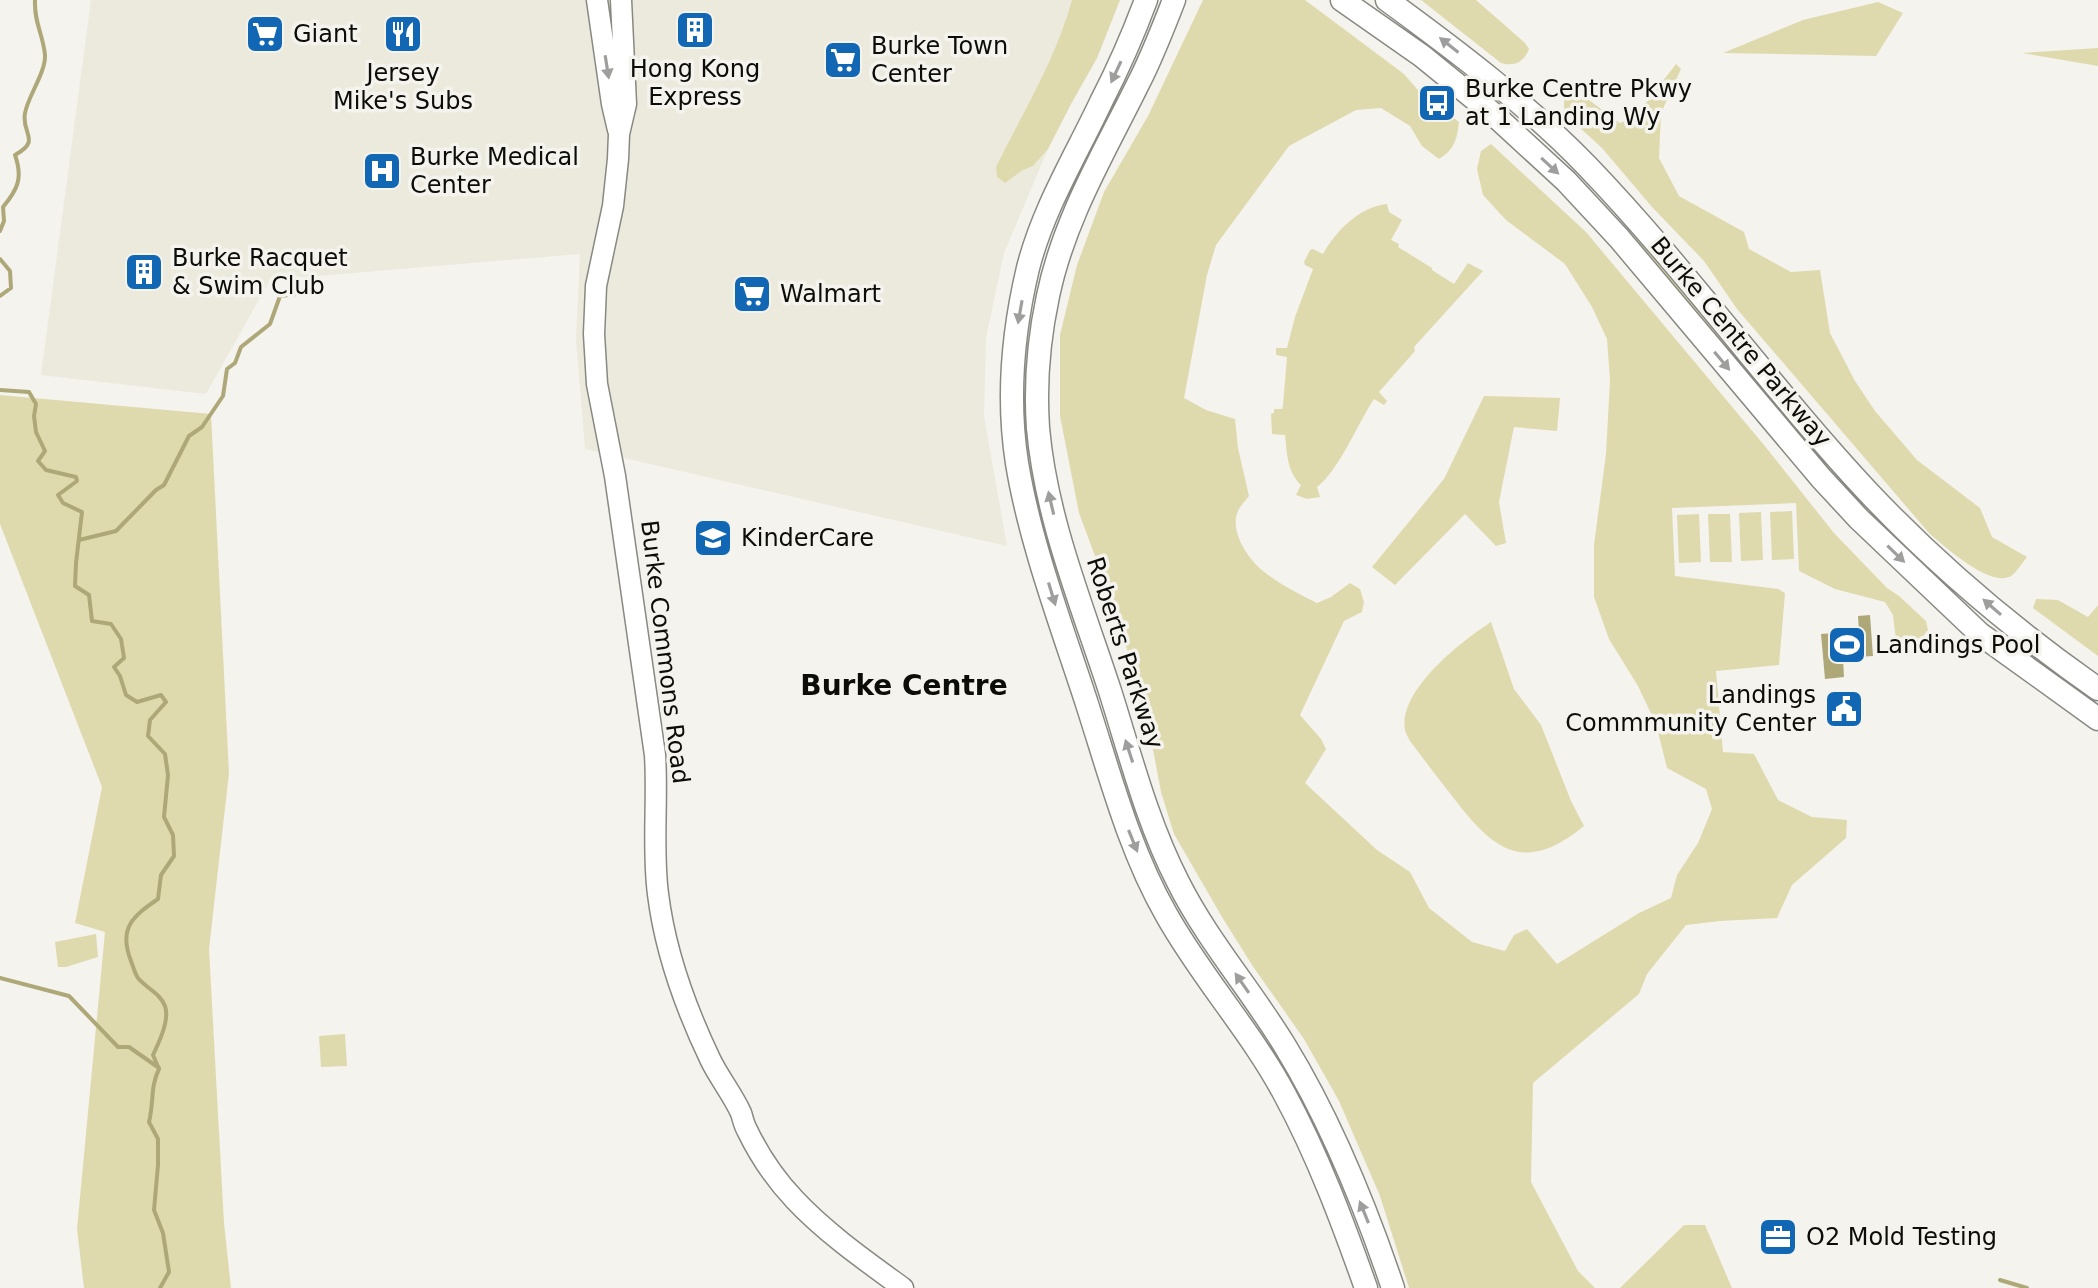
<svg xmlns="http://www.w3.org/2000/svg" width="2098" height="1288" font-family="'DejaVu Sans',sans-serif">
<rect width="100%" height="100%" fill="#f4f3ed"/>
<path fill="#eceadc" d="M91,0H1120L1097,58L1071,104L1048,149L1004,253L986,338L984,416L1007,546L585,449L576,340L580,254L270,280L206,394L41,375Z"/>
<path fill="#dfdaae" d="M1072,0H1120L1097,58L1071,104L1048,149L1033,166L1023,170L1005,183L997,177L996,167C1023,112 1056,59 1072,0Z
M1203,0H1305L1404,74L1423,96L1459,122C1457,140 1454,150 1439,159L1422,146L1410,126L1381,108L1356,110L1289,146L1216,245L1207,275L1184,398L1206,410L1235,419L1238,448L1249,496C1245,501 1240,506 1238,511C1229,531 1248,559 1263,571C1279,584 1298,594 1317,603L1331,597L1350,583L1360,589L1364,602L1362,612L1344,621L1300,715L1321,739L1326,749L1305,783L1377,850L1410,872L1429,908L1472,942L1505,951L1514,935L1527,929L1557,964L1639,913L1671,898L1677,875L1698,843L1712,809L1706,789L1667,768L1656,724L1638,686L1609,639L1594,597V545L1606,454L1610,380L1607,339L1592,307L1565,264L1506,220L1483,195L1477,169L1481,151L1491,144L1586,232L1764,445L1834,533L1887,588L1899,596L1926,621L1928,630L1907,657L1897,648L1893,615L1885,602L1835,589L1799,571L1796,503L1672,508L1675,576L1778,589L1785,593L1779,665L1716,671L1723,752L1754,754L1778,800L1812,817L1847,820L1846,838L1792,885L1777,918L1720,921L1686,925L1647,974L1639,994L1533,1083L1531,1182L1578,1271L1595,1288H1409L1380,1196L1339,1101L1304,1039L1252,965L1222,917L1174,834L1161,792L1143,697L1104,580L1079,513L1060,416V335L1077,265L1104,192L1148,116Z
M1421,0H1476L1525,43L1529,49C1524,62 1515,67 1501,63Z
M1878,2L1903,13L1876,56L1723,53L1803,20Z
M2098,48V66L2022,53Z
M1676,64L1681,69L1661,113L1659,158L1679,196L1744,232L1749,249L1791,272L1820,270L1830,333L1855,381L1875,411L1917,460L1980,508L1992,537L2027,557C2022,563 2017,572 2011,576C1990,588 1944,546 1929,533L1737,309L1704,261L1652,207L1602,148L1567,116L1564,107V97L1571,93L1585,97L1620,123L1635,117Z
M1387,204L1389,212L1402,220L1391,240L1399,244L1398,247L1432,268V270L1454,284L1468,263L1483,271L1414,347L1415,351L1379,392L1387,401L1384,405L1374,399C1358,423 1338,472 1317,487L1320,497L1307,499L1296,495L1301,485C1287,472 1287,453 1285,435L1272,434L1271,414L1274,413V409H1282L1283,405L1287,357L1276,355V348H1287L1295,317L1313,269L1305,265L1304,262L1310,250L1313,249L1323,254C1336,231 1359,207 1387,204Z
M1632,236L1646,245L1844,482L1821,463Z
M0,395L211,414L229,773L209,949L224,1223L231,1288H84L77,1229L105,932L75,923L102,787L0,524Z
M1484,396L1560,398L1557,431L1514,427L1499,502L1506,543L1496,546L1465,514L1395,585L1372,567L1444,479Z
M1792,511L1794,559L1772,560L1770,512Z
M1761,512L1763,560L1741,561L1739,513Z
M1699,514L1701,562L1679,563L1677,515Z
M1708,514H1730L1732,562H1710Z
M2036,599L2058,600L2088,617L2098,605V656L2033,608Z
M1491,622L1514,689L1541,725L1571,801L1584,826C1526,873 1496,853 1456,801C1440,781 1425,761 1410,741C1408,737 1406,734 1405,730C1398,690 1462,641 1491,622Z
M96,934L98,957L66,967H58L55,942Z
M345,1034L347,1066L321,1067L319,1036Z
M1684,1225H1705L1732,1288H1620Z"/>
<path fill="#aea879" d="M1870,615L1873,656L1843,658L1844,677L1825,679L1821,634L1859,631L1858,616Z"/>
<g fill="none" stroke-linecap="round" stroke-linejoin="round">
<path stroke="#aea879" stroke-width="4" d="M0,231L4,221L3,207C18,189 23,178 15,155C42,140 21,134 25,113C28,96 46,72 45,55C43,34 34,23 35,0
M0,259L10,271L11,288L0,296
M0,390L29,392L36,404L34,416L36,432L45,451L38,461L46,470L76,477L77,481L58,495L63,503L82,512L76,563L75,586L89,595L92,621L111,624L121,639L124,658L114,667L120,676L126,695L137,702L161,695L166,702L150,720L148,736L165,754L168,775L164,817L173,835L174,856L161,875L158,899C133,916 118,928 131,961C133,966 135,974 138,978C146,988 160,993 165,1006C170,1020 159,1042 153,1055L159,1069C150,1087 154,1103 149,1122L158,1139V1165L154,1210L163,1233L169,1272L160,1288
M79,540L116,531L156,490L164,485L189,436L202,427L223,396L227,369L235,363L241,347L270,324L280,296L297,294L305,283
M0,978L69,996L118,1047H129L159,1068
M2000,1280L2027,1288"/>
<defs>
<path id="tertiary" d="M597,0L612,104L618,130
M621,0L626,104L619,134L618,159L613,206L596,286L594,334L597,384L615,476L655,755C658,801 652,848 658,894C665,951 686,1009 711,1061C720,1079 733,1095 741,1113C743,1119 744,1125 747,1130C759,1155 776,1180 795,1200C826,1233 866,1261 903,1288"/>
<path id="secondary" d="M1146,0C1133,35 1118,69 1101,102C1075,157 1043,209 1028,268C1013,331 1007,399 1017,463C1030,543 1062,627 1087,704C1110,775 1129,849 1166,914C1201,977 1251,1031 1285,1095C1318,1156 1343,1223 1366,1288
M1174,0C1163,28 1152,57 1138,84C1104,153 1064,219 1048,296C1039,338 1035,384 1038,428C1046,519 1082,605 1110,691C1130,754 1147,822 1178,882C1207,940 1251,990 1285,1046C1331,1121 1365,1205 1393,1288
M1342,0L1422,56L1492,113L1566,181L1619,238L1821,478L1859,519L1980,634L2098,719
M1387,0C1457,51 1527,104 1587,166C1687,270 1770,387 1868,492C1937,565 2015,631 2098,689"/>
</defs>
<use href="#tertiary" stroke="#898983" stroke-width="23"/>
<use href="#secondary" stroke="#898983" stroke-width="25"/>
<use href="#tertiary" stroke="#fff" stroke-width="20"/>
<use href="#secondary" stroke="#fff" stroke-width="22"/>
</g>
<defs><path id="oneway-solid" d="M-6-.8H1V-3.2L6.5 0L1 3.2V.8H-6Z" transform="scale(2)"/></defs>
<g fill="#9e9e9d">
<use href="#oneway-solid" transform="translate(1449 45) rotate(-142)"/>
<use href="#oneway-solid" transform="translate(607 67) rotate(81)"/>
<use href="#oneway-solid" transform="translate(1116 72) rotate(115)"/>
<use href="#oneway-solid" transform="translate(1550 166) rotate(43)"/>
<use href="#oneway-solid" transform="translate(1020 312) rotate(100)"/>
<use href="#oneway-solid" transform="translate(1722 361) rotate(50)"/>
<use href="#oneway-solid" transform="translate(1051 503) rotate(-103)"/>
<use href="#oneway-solid" transform="translate(1896 554) rotate(44)"/>
<use href="#oneway-solid" transform="translate(1052 594) rotate(73)"/>
<use href="#oneway-solid" transform="translate(1992 607) rotate(-139)"/>
<use href="#oneway-solid" transform="translate(1129 751) rotate(-108)"/>
<use href="#oneway-solid" transform="translate(1133 841) rotate(68)"/>
<use href="#oneway-solid" transform="translate(1242 983) rotate(-125)"/>
<use href="#oneway-solid" transform="translate(1364 1212) rotate(-112)"/>
</g>
<defs>
<symbol id="building-square" viewBox="-11 -11 22 22"><rect x="-9" y="-9" width="18" height="18" rx="4" fill="#1167b4" stroke="#f4f3ed"/><path d="M-4-6H4V6H1V3H-1V6H-4ZM-2.5-4.3h1.7v1.8h-1.7ZM.8-4.3h1.7v1.8H.8ZM-2.5-1h1.7V.8h-1.7ZM.8-1h1.7V.8H.8Z" fill="#fff"/></symbol>
<symbol id="supermarket-square" viewBox="-11 -11 22 22"><rect x="-9" y="-9" width="18" height="18" rx="4" fill="#1167b4" stroke="#f4f3ed"/><path d="M-6-5.5h2.5l.6 2H6L4.5 2H-2.5L-4.4-4H-6ZM-1.5 3.2a1.3 1.3 0 1 0 .1 0ZM3 3.2a1.3 1.3 0 1 0 .1 0Z" fill="#fff"/></symbol>
<symbol id="restaurant-square" viewBox="-11 -11 22 22"><rect x="-9" y="-9" width="18" height="18" rx="4" fill="#1167b4" stroke="#f4f3ed"/><path d="M-5-6h1v4h1v-4h1v4h1v-4h1v5L-1.5 .5V6h-2V.5L-5-1ZM5-6V6H3V1.5H1.5Q1.5-4 5-6Z" fill="#fff"/></symbol>
<symbol id="bus-square" viewBox="-11 -11 22 22"><rect x="-9" y="-9" width="18" height="18" rx="4" fill="#1167b4" stroke="#f4f3ed"/><path d="M-5-6H5V4H4V6H2V4H-2V6H-4V4H-5ZM-3.5-4V0h7V-4ZM-3.5 1.2v1.5H-2V1.2ZM2 1.2v1.5H3.5V1.2Z" fill="#fff"/></symbol>
<symbol id="hospital-square" viewBox="-11 -11 22 22"><rect x="-9" y="-9" width="18" height="18" rx="4" fill="#1167b4" stroke="#f4f3ed"/><path d="M-5-5h3v3.5h4V-5h3V5h-3V1.5h-4V5h-3Z" fill="#fff"/></symbol>
<symbol id="school-square" viewBox="-11 -11 22 22"><rect x="-9" y="-9" width="18" height="18" rx="4" fill="#1167b4" stroke="#f4f3ed"/><path d="M0-5L7-2L0 1L-7-2ZM-4 1L0 2.5L4 1V4Q0 6-4 4Z" fill="#fff"/></symbol>
<symbol id="stadium-square" viewBox="-11 -11 22 22"><rect x="-9" y="-9" width="18" height="18" rx="4" fill="#1167b4" stroke="#f4f3ed"/><path d="M0-5a6.5 5 0 1 0 0 10a6.5 5 0 1 0 0-10ZM-3.5-1.8h7v3.6h-7Z" fill="#fff"/></symbol>
<symbol id="civic-square" viewBox="-11 -11 22 22"><rect x="-9" y="-9" width="18" height="18" rx="4" fill="#1167b4" stroke="#f4f3ed"/><path d="M-.6-6.5H3V-4.5H.6V-3L4-1V1h2V6H-6V1h2V-1L-.6-3ZM-1.2 2.5V6h2.4V2.5Z" fill="#fff"/></symbol>
<symbol id="office-square" viewBox="-11 -11 22 22"><rect x="-9" y="-9" width="18" height="18" rx="4" fill="#1167b4" stroke="#f4f3ed"/><path d="M-6-3h4V-5.5h4V-3h4V5H-6ZM-1-4.5V-3h2v-1.5ZM-6 0V1H6V0Z" fill="#fff"/></symbol>
</defs>
<g fill-rule="evenodd">
<use href="#building-square" x="673" y="8" width="44" height="44"/>
<use href="#supermarket-square" x="243" y="12" width="44" height="44"/>
<use href="#restaurant-square" x="381" y="12" width="44" height="44"/>
<use href="#supermarket-square" x="821" y="38" width="44" height="44"/>
<use href="#bus-square" x="1415" y="81" width="44" height="44"/>
<use href="#hospital-square" x="360" y="149" width="44" height="44"/>
<use href="#building-square" x="122" y="250" width="44" height="44"/>
<use href="#supermarket-square" x="730" y="272" width="44" height="44"/>
<use href="#school-square" x="691" y="516" width="44" height="44"/>
<use href="#stadium-square" x="1825" y="623" width="44" height="44"/>
<use href="#civic-square" x="1822" y="687" width="44" height="44"/>
<use href="#office-square" x="1756" y="1215" width="44" height="44"/>
</g>
<g text-anchor="middle" dominant-baseline="central" stroke-width="7" stroke-linejoin="round" paint-order="stroke">
<g font-size="24" fill="#0c0c09" stroke="#f4f3ed" text-anchor="start">
<text x="293" y="34">Giant</text>
<text x="871" y="46">Burke Town<tspan x="871" dy="28">Center</tspan></text>
<text x="695" y="69" text-anchor="middle">Hong Kong<tspan x="695" dy="28">Express</tspan></text>
<text x="403" y="73" text-anchor="middle">Jersey<tspan x="403" dy="28">Mike's Subs</tspan></text>
<text x="1465" y="89">Burke Centre Pkwy<tspan x="1465" dy="28">at 1 Landing Wy</tspan></text>
<text x="410" y="157">Burke Medical<tspan x="410" dy="28">Center</tspan></text>
<text x="172" y="258">Burke Racquet<tspan x="172" dy="28">&amp; Swim Club</tspan></text>
<text x="780" y="294">Walmart</text>
<text x="741" y="538">KinderCare</text>
<text x="1875" y="645">Landings Pool</text>
<text x="1816" y="695" text-anchor="end">Landings<tspan x="1816" dy="28">Commmunity Center</tspan></text>
<text x="1806" y="1237">O2 Mold Testing</text>
</g>
<g font-size="24" fill="#0c0c09" stroke="#f4f3ed">
<text transform="translate(1741 342) rotate(50)">Burke Centre Parkway</text>
<text transform="translate(665 652) rotate(83)">Burke Commons Road</text>
<text transform="translate(1125 653) rotate(72)">Roberts Parkway</text>
</g>
<g font-size="28" font-weight="bold" fill="#0c0c09" stroke="#f4f3ed">
<text x="904" y="685">Burke Centre</text>
</g>
</g>
</svg>
